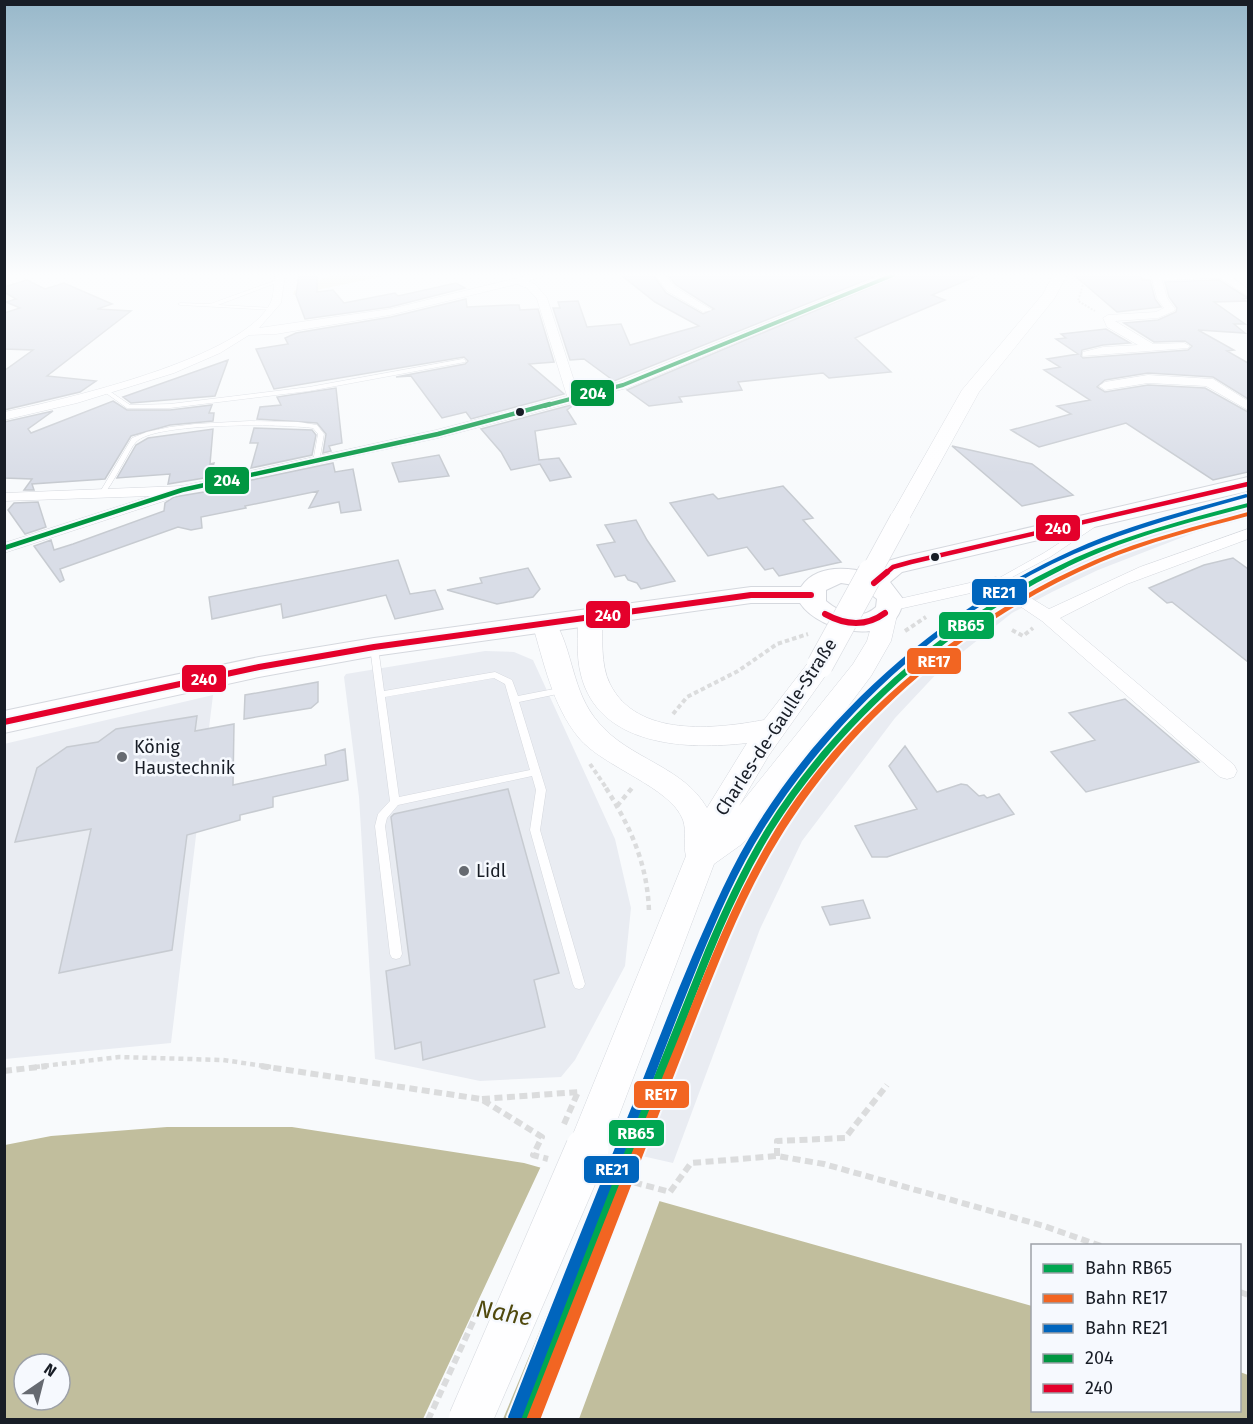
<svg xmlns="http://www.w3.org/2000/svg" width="1253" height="1424" font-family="'Fira Sans',sans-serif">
<rect width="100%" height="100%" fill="#f8fafc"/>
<path fill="#e9ecf2" d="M1248,501V518L1196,532L1098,570L1052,592L1012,613L941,669L895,718L802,841L760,929L673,1163L620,1151L719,915L764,827L811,763L863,704L914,655L993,599L1075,556L1171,521Z
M485,651L514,652L533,660L615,839L631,908L625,966L575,1060L561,1077L480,1081L375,1059L359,797L344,677L346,674Z
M213,695L171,1043L5,1059L4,744Z"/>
<path fill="#ebead9" d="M332,275H389L293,295L294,291Z"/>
<path fill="#c1be9d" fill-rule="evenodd" d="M167,1127H292L524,1163L1032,1306V1410H1240V1372L1248,1375V1420H5V1145L51,1136ZM24,1364H60V1400H24Z"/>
<path fill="#f8fafc" d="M542,1164L602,1181L503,1419H423Z
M607,1182L661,1197L579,1419H511Z"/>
<path fill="#d9dde7" stroke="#c7cbd1" stroke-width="1.5" d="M299,275H317V292L333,290L344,303L395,293L398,296L456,283L465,288L390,307L305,319L296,295Z
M621,275H653L666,293L703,314L714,309L676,285L668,275H879L614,381L584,359L570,360L553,308H560L558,302L578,301L587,327L621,324L630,345L699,326L655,302Z
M900,275H979L932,295L945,300L855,338L891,372L829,378L823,373L738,382L742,390L679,397L682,402L649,406L627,390Z
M1074,275H1141L1142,280H1150L1155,299L1161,307L1117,312Z
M27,280L45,289L64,283L112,304L97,309L131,311L47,376L96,381L80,392L4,410V371L33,350L4,349V313L20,308L6,302L16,299L4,292V287Z
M1219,280L1248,298L1243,299L1246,301L1214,302L1245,324H1234L1245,333L1198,330L1234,350L1227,351L1248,363V399L1213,377L1148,373L1105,380L1097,387L1105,392L1148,385L1205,388L1248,412V472L1213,480L1126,423L1039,447L1011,430L1071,414L1057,406L1090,400L1044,370L1060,367L1047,359L1078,354L1056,339L1066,338L1061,334L1106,329L1130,343L1103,345L1082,350L1081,356L1083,358L1188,350L1192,346L1185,341L1154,342L1124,323L1158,320L1176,312L1177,308L1169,297L1165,282Z
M466,299L467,307L511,305H519L520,310L538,309L554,362L529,364L564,394L471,419L466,412L442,418L411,376L396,377L465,364L468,361L464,357L274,389L256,349L288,344L285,338L296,333L391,317Z
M228,360L215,396L131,403L123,397Z
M336,388L342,443L329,446L331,451L323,453L326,434L317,423L257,419L260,407L281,405L277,397Z
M113,401L127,410H170L212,405L209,413H214L213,421L170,425L131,436L105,479L32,484L34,490H24L32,479L4,478V422L53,411L28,429L31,433Z
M575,404L567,410L576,424L535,431L539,460L559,458L571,477L550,481L540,464L511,470L501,452L481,429Z
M254,428L312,430L316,435L312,455L251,468L258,443H250Z
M213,429L210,464L214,463L210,477L168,484L170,474L117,478L136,445L148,438Z
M952,446L1032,464L1073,495L1022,506Z
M439,455L449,476L399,482L392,463Z
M333,463L335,472L353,469L361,510L341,513L339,502L309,508L318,491L245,506L246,508L201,517L202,528L191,530L178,527L60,569L64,580L60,582L34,546L51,540L54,550L73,544L164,511L165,503L174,497L246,485L247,481Z
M783,486L813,518L803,520L841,562L779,576L773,568L765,570L747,547L708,556L670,503L713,494L718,499Z
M38,502L46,527L25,534L8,510L14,503Z
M636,520L647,540L675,581L641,589L637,583L628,580L625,575L615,577L597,545L615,542L605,525Z
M1233,558L1248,569V662L1172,602L1167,603L1149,588L1204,565Z
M398,560L410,594L435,590L443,609L395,619L386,595L283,618L281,604L212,619L209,597Z
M528,568L540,589L533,597L497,604L447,590L482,583L480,578Z
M318,682V702L311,708L244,719L245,695Z
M1125,699L1199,762L1086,792L1051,752L1095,740L1069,713Z
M197,716L195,731L234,724L233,785L326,765L325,755L345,749L348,780L273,797V807L240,815V820L187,835L172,950L59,973L91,829L15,842L37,768L67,747L98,742L116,729Z
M905,746L937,792L961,784L967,785L979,796L984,795L987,798L999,794L1014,814L887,857H872L855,826L917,809L889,766Z
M508,789L559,973L534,980L545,1027L423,1060L421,1042L395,1049L386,971L410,965L391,817L394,814Z
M863,900L870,918L830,925L822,907Z"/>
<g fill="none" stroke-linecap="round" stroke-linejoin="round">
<defs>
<path id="lane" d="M280,279L284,280L218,305L275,308V310H273L180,305L178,304L180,303L210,304Z
M463,359L466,361L465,362L309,391L170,408H127L103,391L108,390L130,405L170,404L309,387Z
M250,421L298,422L317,425L324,434L319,462L316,464L313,462L318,434L313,428C284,424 154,422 136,442C132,446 129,453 126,458C119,470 113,482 105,493H101L100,492L132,438L147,432L170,427L195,424Z
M1095,520H1098L1102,522L1050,557L999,584H996L992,582L1044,553Z
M374,644L378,647L384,691L495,672L512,680L518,696L564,687L567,688L568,690L567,692L519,702L546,790L540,830L585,984L583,988L579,989L575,988L573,984L530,830L536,790L532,776L398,805L387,818L385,826L402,954L400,958L396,959L392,958L390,954L375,826L378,814L390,801L370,647ZM494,678L505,684L530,770L399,797L385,697Z"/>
<path id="street" d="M275,275H285L281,303L259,328L390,309L529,275H545L528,281L535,284L547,298L578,393L619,382L885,275H898L627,388L438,438L172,495L170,499L4,553V543L151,496L4,501V493L182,486L436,430L567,396L537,299L527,288L517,284L390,315L276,334L249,335L220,353L174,373L77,403L4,420V412C63,400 245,358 271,302C274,295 274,283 275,275Z
M655,275H665L675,287L712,310L703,312L667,291Z
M1151,275H1229L1248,289V296L1220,278L1162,280L1167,298L1175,309L1174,311L1158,318L1115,321L1153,344L1184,343L1190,346L1188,348L1083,356V352L1103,347L1138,345L1107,327L1103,318L1108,315L1156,312L1164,308L1157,298Z
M1148,375L1213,379L1248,401V410L1206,386L1148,383L1105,390L1099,386L1105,382Z
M1248,529V539L1127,584L1060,618L1234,765L1237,771L1234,777L1227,779L1220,777L1042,621L993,588L890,611L881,606L890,601L996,577L1049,609L1140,567Z"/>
<path id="secondary" d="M1053,275H1067L1054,299L979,392L907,523H893L889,519L962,390L1043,294Z
M885,607L894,610L897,615L891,641L871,676L759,825L742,844L714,864L601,1163L587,1169L573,1163L567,1149L686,856C683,845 687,832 683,820C671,787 603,767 579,738C552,705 544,662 532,623L535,618L544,615L553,618C574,650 571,692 599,723C629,759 683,766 707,808L747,743C688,750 599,747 581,675C576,656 578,636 578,616L581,611L590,608L599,611L602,616C603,638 600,664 610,684C637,738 715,729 764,720L811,659L820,656L829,659L833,665L769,755L739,806L853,664L867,641L876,610Z"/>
<path id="primary" d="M1248,477V491L902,572L890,582L903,599C899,649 820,634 800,603H751L374,656L259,677L4,733V711L259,657L374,638L751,587H801C816,564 847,567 871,573L884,562L902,557ZM841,583L860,586L877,599L876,607C861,621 840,613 826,601V590Z"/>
</defs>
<use href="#lane" stroke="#d5d8de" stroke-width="1"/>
<use href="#street" stroke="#d5d8de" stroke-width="1"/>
<use href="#secondary" stroke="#d5d8de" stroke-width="1"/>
<use href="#primary" stroke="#d5d8de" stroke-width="2"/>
<path stroke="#dbdcdd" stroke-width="2" stroke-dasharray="2 1.5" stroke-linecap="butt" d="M1086,275L1078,301L1095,311"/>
<path stroke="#dbdcdd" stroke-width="4" stroke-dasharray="4.5 3" stroke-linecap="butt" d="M1012,630L1023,636L1033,628
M905,631L926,617
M673,714L687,697L738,671L777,644L808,634
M590,764L607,789"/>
<path stroke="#dbdcdd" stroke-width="4.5" stroke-dasharray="5 4" stroke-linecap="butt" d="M606,788C631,828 648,865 649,913
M617,806L632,788
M35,1067L119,1057L223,1060L271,1067"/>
<path stroke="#dbdcdd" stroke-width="6" stroke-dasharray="8 4.5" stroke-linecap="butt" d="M261,1066L481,1099L542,1137L533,1155L548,1159
M4,1071L47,1066
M482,1099L579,1092
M777,1156V1141L845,1138L887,1085
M610,1176L670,1192L691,1163L777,1156L824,1164L1044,1226L1101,1246
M1240,1292L1248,1295"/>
<use href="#lane" fill="#fefeff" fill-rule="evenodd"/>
<use href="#street" fill="#fefeff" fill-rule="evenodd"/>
<use href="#secondary" fill="#fefeff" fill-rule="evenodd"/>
<use href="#primary" fill="#fefeff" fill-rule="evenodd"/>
<defs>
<path id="secondary-bridge-far2" d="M870,574L900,519"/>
<path id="secondary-bridge-far1" d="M820,665L871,572"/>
<path id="secondary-bridge" d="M470,1420L587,1149"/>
</defs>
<use href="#secondary-bridge-far2" stroke="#d5d8de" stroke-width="21" stroke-linecap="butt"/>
<use href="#secondary-bridge-far1" stroke="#d5d8de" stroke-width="27" stroke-linecap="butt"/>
<use href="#secondary-bridge" stroke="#d5d8de" stroke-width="44" stroke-linecap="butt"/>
<path stroke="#dbdcdd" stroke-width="6" stroke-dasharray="8 4.5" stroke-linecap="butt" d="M564,1124L578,1092
M428,1420L478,1311"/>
<use href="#secondary-bridge-far2" stroke="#fefeff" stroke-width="20"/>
<use href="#secondary-bridge-far1" stroke="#fefeff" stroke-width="26"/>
<use href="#secondary-bridge" stroke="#fefeff" stroke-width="43"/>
<defs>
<path id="bus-1-far1" d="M544,406L623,385L893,275"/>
<path id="bus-1" d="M4,548L182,490L438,434L550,404"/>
<path id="bus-2-far1" d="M885,574L893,567L911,562L1248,484"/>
<path id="bus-2" d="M874,583L887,572
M825,614C845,625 866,627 885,613
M4,722L259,667L374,647L751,595H811"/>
</defs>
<use href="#bus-1-far1" stroke="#f6f9fe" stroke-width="6"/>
<use href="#bus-1" stroke="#f6f9fe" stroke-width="8"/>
<use href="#bus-2-far1" stroke="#f6f9fe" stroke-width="8"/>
<use href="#bus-2" stroke="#f6f9fe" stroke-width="10"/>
<use href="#bus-1-far1" stroke="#009641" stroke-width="4"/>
<use href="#bus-1" stroke="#009641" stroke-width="4.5"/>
<use href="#bus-2-far1" stroke="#e4002b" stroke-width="4.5"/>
<use href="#bus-2" stroke="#e4002b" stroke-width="6"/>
<defs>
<path id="rail-1" d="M1248,503V507C1199,520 1149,532 1101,552C972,605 846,713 772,832C725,909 696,997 663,1080C618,1193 574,1306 530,1420H516L705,950C723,908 742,867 766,828C838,711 968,601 1096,549C1145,530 1197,516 1248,503Z"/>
<path id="rail-2" d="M1248,512V516C1199,529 1149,542 1101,562C972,617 852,719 779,839C745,894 721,956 697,1016L540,1420H526C572,1303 618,1186 665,1071C698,991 727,909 772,835C843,717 969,614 1095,560C1144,539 1197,526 1248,512Z"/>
<path id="rail-3" d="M1246,494L1248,495V497C1173,518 1100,538 1031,575C926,633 830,724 766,825C739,867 719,914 700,960C683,1002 666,1045 650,1088C606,1198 564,1309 521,1420H509L508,1417C552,1304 597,1191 643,1079C659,1038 675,997 692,957C712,911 732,864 759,822C832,706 948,606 1073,550C1128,525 1188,510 1246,494Z"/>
</defs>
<use href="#rail-1" stroke="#f6f9fe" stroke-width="4"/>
<use href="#rail-2" stroke="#f6f9fe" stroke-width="4"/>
<use href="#rail-3" stroke="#f6f9fe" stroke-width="4"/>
<use href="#rail-1" fill="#00a651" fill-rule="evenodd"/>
<use href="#rail-2" fill="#f26522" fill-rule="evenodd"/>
<use href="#rail-3" fill="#0065bd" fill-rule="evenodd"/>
</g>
<linearGradient id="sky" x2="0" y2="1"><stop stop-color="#98b8ca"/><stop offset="0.58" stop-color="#fcfdfe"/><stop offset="1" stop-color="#fcfdfe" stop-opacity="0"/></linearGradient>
<rect width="1253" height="474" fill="url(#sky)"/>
<g fill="#181d26" stroke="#f6f9fe" stroke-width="2">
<circle cx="520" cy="412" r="5"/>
<circle cx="935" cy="557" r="5"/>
</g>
<g fill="#666a71" stroke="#f6f9fe" stroke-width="2">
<circle cx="122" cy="757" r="6"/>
<circle cx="464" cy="871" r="6"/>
</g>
<g text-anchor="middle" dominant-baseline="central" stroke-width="5" stroke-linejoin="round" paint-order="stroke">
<g font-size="18" fill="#181d26" stroke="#f6f9fe">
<text transform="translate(776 727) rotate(-57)">Charles-de-Gaulle-Straße</text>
</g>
<g font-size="18" fill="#181d26" stroke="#f6f9fe" text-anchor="start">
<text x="134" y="747">König<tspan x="134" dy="21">Haustechnik</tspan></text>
<text x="476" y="871">Lidl</text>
</g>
<g font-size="24" font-style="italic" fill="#50490e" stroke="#f6f9fe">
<text transform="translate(504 1313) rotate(10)">Nahe</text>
</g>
</g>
<g stroke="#f6f9fe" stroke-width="2">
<rect x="570" y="379" width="45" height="28" rx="6" fill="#009641"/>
<rect x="204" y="466" width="46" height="29" rx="6" fill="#009641"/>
<rect x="1035" y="514" width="46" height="28" rx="6" fill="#e4002b"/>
<rect x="971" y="578" width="57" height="28" rx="6" fill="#0065bd"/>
<rect x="585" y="600" width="46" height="29" rx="6" fill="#e4002b"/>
<rect x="938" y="611" width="57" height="29" rx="6" fill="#00a651"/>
<rect x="906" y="647" width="56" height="28" rx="6" fill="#f26522"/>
<rect x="181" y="664" width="46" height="29" rx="6" fill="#e4002b"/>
<rect x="633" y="1080" width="57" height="29" rx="6" fill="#f26522"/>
<rect x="608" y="1119" width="57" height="28" rx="6" fill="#00a651"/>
<rect x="583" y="1155" width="57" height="29" rx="6" fill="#0065bd"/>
</g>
<g font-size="16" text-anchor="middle" font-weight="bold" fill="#fff">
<text x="593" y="399">204</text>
<text x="227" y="486">204</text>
<text x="1058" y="534">240</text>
<text x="999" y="598">RE21</text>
<text x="608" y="621">240</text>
<text x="966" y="631">RB65</text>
<text x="934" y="667">RE17</text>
<text x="204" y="685">240</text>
<text x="661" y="1100">RE17</text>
<text x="636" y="1139">RB65</text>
<text x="612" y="1175">RE21</text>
</g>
<rect width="1253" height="1424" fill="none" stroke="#181d26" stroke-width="12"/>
<rect x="1031" y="1244" width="210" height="168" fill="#f6f9fe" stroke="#9da1a8" stroke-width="1.5"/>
<rect x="1043" y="1264" width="30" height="9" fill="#00a651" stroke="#9da1a8" stroke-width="1.5"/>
<text x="1085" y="1274" font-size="18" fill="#181d26">Bahn RB65</text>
<rect x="1043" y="1294" width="30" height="9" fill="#f26522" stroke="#9da1a8" stroke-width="1.5"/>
<text x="1085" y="1304" font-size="18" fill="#181d26">Bahn RE17</text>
<rect x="1043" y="1324" width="30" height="9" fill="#0065bd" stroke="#9da1a8" stroke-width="1.5"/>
<text x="1085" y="1334" font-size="18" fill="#181d26">Bahn RE21</text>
<rect x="1043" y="1354" width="30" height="9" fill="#009641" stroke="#9da1a8" stroke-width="1.5"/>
<text x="1085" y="1364" font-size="18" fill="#181d26">204</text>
<rect x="1043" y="1384" width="30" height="9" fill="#e4002b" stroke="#9da1a8" stroke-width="1.5"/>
<text x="1085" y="1394" font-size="18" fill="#181d26">240</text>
<g transform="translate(42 1382) rotate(35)"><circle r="28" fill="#f6f9fe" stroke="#9da1a8" stroke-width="1.5"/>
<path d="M0-4.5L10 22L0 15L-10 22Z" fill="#666a71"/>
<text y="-9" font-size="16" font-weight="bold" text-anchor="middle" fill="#181d26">N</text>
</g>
</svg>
